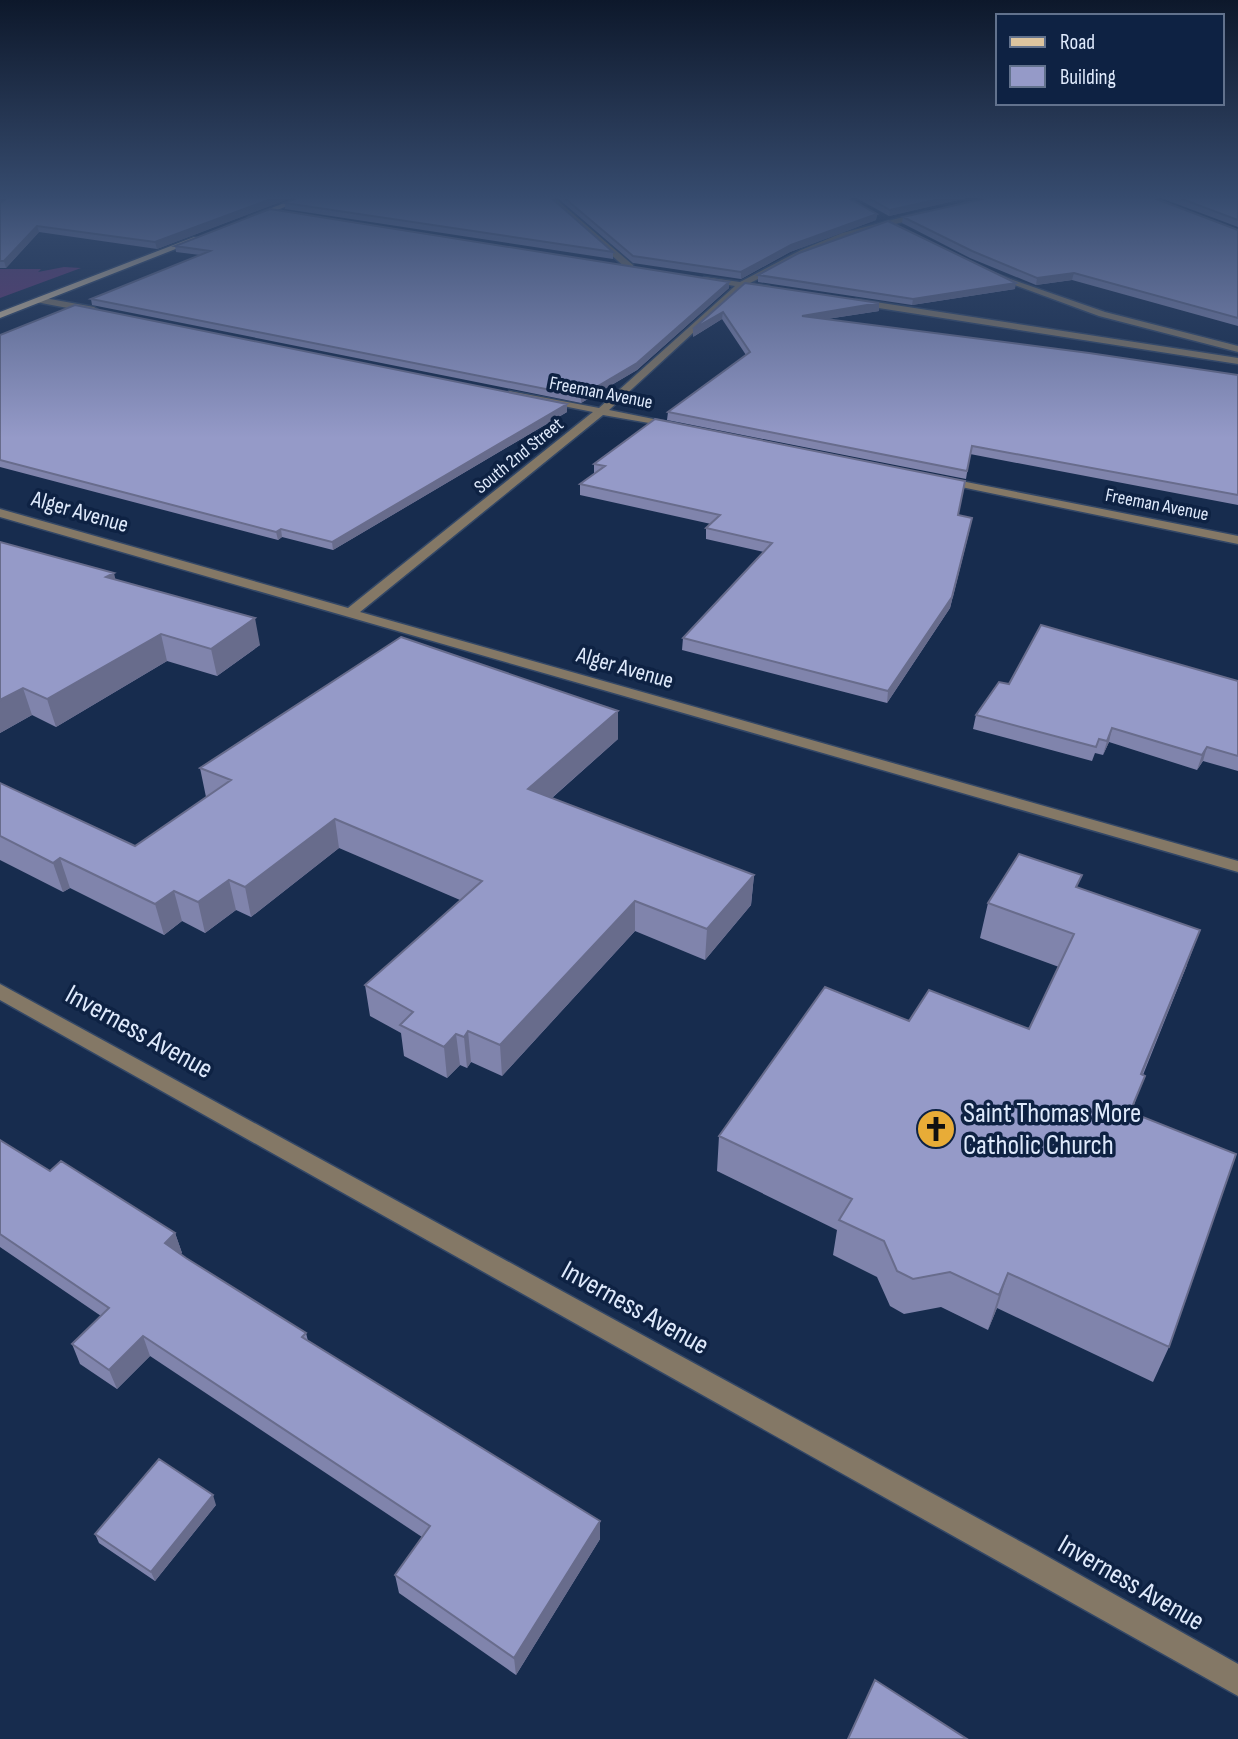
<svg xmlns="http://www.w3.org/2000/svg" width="1238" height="1739" font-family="'Sofia Sans Condensed',sans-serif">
<rect width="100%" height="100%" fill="#172c4e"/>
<path fill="#683874" d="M64,267L81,268L0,298V269H41L38,272Z"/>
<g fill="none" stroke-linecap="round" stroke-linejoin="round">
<defs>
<path id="minor" d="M544,195H551L633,265V269H627Z
M926,211L929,215L848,237L807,254L750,283L769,286V290L743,287L609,410L678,424V428L603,415L360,612L1238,861V872L0,517V509L348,608L593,412L509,395V391L599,408L735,286L704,281V277L740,282L801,250L842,233Z
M993,273L1105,312L1238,346V352L1099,316L993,277Z
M39,297L94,307L98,310L94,313L36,302Z
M856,299L1238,358V364L853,304Z
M941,477L1238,536V544L937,482V478Z
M0,984L1034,1549L1238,1664V1696L0,1000Z"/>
<path id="major" d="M305,195H314L255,219L248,217Z
M194,237L201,239L0,318V312Z"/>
</defs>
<use href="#minor" stroke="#334766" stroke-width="3"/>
<use href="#major" stroke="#334766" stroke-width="3"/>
<use href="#minor" fill="#847866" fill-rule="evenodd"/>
<use href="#major" fill="#dcc49e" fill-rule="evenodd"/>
</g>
<path fill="#8084ac" d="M0,195H299L157,249L39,232L6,268H0Z
M554,195H843L877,214L876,220L790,252L741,279L633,263Z
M851,195H991L975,196L889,216Z
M1153,195H1238V227Z
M285,203L613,252V259L285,209Z
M903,217L1238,230V326L1072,280L1036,285L970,258L902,223Z
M175,246L729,282V288L637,370L581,403L92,305L91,299L200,255L176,252Z
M758,275L1015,289L912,305L758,282Z
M745,283L879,311L827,319L1238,375V505L970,454L966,479L667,420L668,412L746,355L722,319L693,337Z
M0,335L567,404V412L333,550L282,537L278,540L0,467Z
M594,464L959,515L970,528L950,608L887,703L682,650L683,638L764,552L706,539V528L711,524L580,495V484L594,474Z
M0,542L115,580L260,645L217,676L167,661L56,727L32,715L0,733Z
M1238,681V771L1203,761L1197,770L1109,742L1103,755L1095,753L1092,761L973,729L976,715L1009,684Z
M618,711V739L552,798L754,875L751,905L705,960L635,931L502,1076L471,1062L467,1068L460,1065L447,1078L404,1056L401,1033L370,1016L365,985L460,900L339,848L251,917L236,910L205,933L182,921L164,935L70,888L63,892L0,860V783L135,846L206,797L200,768Z
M1079,888L1187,965L1143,1075L1132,1112L1169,1347L1153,1382L997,1308L988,1330L941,1307L904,1314L890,1306L877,1277L833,1255L837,1230L717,1171L719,1136L909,1021L1029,1029L1059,967L980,938L988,903Z
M0,1140L50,1171L175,1233L182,1253L180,1254L186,1258L306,1333L308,1341L600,1539L516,1675L399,1593L395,1575L422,1537L150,1356L117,1389L80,1364L72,1344L101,1316L0,1247Z
M216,1505L155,1581L99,1543L95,1534Z"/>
<path fill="#686c8c" d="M282,195H299L157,249L155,242Z
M957,195H991L975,196L889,216L890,210Z
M877,214L876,220L790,252L741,279V272L791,245Z
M37,226L39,232L6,268L4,261Z
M1074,273L1072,280L1036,285L1037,278Z
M729,282V288L637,370L581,403V396Z
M1016,283L1015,289L912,305L913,299Z
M879,303V311L801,323L802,316Z
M723,312L722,319L693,337V329Z
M567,404V412L333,550L332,542Z
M972,518L950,608L887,703L888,691Z
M281,529L282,537L278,540L276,532Z
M114,573L120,599L106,577Z
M255,618L260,645L217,676L211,649Z
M161,634L167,661L56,727L47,699Z
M23,688L32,715L0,733V700Z
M618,711V739L529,818L528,789Z
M1112,728L1109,742L1103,755L1107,741Z
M1207,747L1203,761L1197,770L1202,755Z
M335,819L339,848L251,917L245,887Z
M60,858L70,888L63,892L53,863Z
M754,875L751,905L705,960L707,929Z
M229,880L236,910L205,933L198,902Z
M174,891L182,921L164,935L155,904Z
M635,901V931L502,1076L500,1045Z
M1200,930L1187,965L1128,1109L1141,1074Z
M468,1031L471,1062L467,1068L464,1037Z
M456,1034L460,1065L447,1078L444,1047Z
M175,1233L182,1253L172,1262L165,1243Z
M1008,1273L997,1308L988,1330L999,1295Z
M143,1336L150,1356L117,1389L109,1370Z
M213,1495L216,1505L155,1581L151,1572Z
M600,1521V1539L516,1675L514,1658Z"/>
<path fill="#959ac8" stroke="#686c8c" stroke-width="2" d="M0,195H282L155,242L37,226L4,261H0V203L4,200H0Z
M304,195H548L613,252L285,203Z
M561,195H843L877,214L791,245L741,272L633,256Z
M863,195H957L890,210Z
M1000,195H1146L1238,230V318L1074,273L1037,278L972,251L903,217Z
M1171,195H1238V220Z
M270,209L729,282L637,363L581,396L91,299L210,251L175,246Z
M888,221L1016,283L913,299L758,275L799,253Z
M745,283L879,303L802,316L1089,353L1238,375V495L972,446L967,471L668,412L750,352L723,312L693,329Z
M75,305L567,404L332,542L281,529L276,532L0,460V335Z
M655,419L965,481L958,515L972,518L952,597L888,691L683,638L772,543L706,528L720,515L580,484L605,466L594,464Z
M0,542L114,573L106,577L255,618L211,649L161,634L47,699L23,688L0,700Z
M1041,625L1238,681V756L1207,747L1202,755L1112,728L1107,741L1099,739L1096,747L976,715L999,682L1009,684Z
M401,637L618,711L528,789L754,875L707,929L635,901L500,1045L468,1031L464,1037L456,1034L444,1047L400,1025L413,1012L365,985L482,881L335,819L245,887L229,880L198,902L174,891L155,904L60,858L53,863L0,836V783L135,846L231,780L200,768Z
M1019,854L1082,875L1076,887L1200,930L1141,1074L1145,1076L1130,1112L1236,1154L1169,1347L1008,1273L999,1295L950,1272L913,1279L897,1271L884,1241L839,1220L852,1199L719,1136L825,987L909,1021L929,990L1029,1029L1074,934L988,903Z
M0,1140L50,1171L61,1161L175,1233L165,1243L186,1258L306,1333L302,1337L600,1521L514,1658L395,1575L430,1526L143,1336L109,1370L72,1344L109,1308L0,1234Z
M159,1459L213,1495L151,1572L95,1534Z
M875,1680L967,1739H848Z"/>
<linearGradient id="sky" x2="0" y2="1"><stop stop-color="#0d182b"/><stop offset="0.45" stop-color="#364b6e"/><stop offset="1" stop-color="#364b6e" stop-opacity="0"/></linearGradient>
<rect width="1238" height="438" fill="url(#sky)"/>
<defs>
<symbol id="church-disc" viewBox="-11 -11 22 22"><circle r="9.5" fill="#e8ac37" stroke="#0e2243"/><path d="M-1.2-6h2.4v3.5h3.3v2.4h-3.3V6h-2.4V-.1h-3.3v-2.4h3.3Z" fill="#111"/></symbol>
</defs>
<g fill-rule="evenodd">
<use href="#church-disc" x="914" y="1107" width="44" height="44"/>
</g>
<g text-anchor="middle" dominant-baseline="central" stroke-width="7" stroke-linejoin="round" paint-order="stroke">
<g font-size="19" fill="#dfeafc" stroke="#0e2243">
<text transform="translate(601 393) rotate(11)">Freeman Avenue</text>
<text transform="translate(519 456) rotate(-39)">South 2nd Street</text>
<text transform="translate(1157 505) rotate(11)">Freeman Avenue</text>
</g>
<g font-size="23" fill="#dfeafc" stroke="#0e2243">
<text transform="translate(80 512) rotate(16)">Alger Avenue</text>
<text transform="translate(625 668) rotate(16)">Alger Avenue</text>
</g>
<g font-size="28" fill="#dfeafc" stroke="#0e2243">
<text transform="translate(139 1032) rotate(29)">Inverness Avenue</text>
<text transform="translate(635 1308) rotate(29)">Inverness Avenue</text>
<text transform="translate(1131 1583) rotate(30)">Inverness Avenue</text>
</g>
<g font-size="28" fill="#dfeafc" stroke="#0e2243" text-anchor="start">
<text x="963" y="1113">Saint Thomas More<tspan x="963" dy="32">Catholic Church</tspan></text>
</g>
</g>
<rect x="996" y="14" width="228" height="91" fill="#0e2243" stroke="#62728d" stroke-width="2"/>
<rect x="1010" y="37" width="35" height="10" fill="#dcc49e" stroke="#62728d" stroke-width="2"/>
<text x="1060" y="49" font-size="21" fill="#dfeafc">Road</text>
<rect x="1010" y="66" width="35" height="21" fill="#959ac8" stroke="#62728d" stroke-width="2"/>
<text x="1060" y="84" font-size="21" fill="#dfeafc">Building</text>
</svg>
